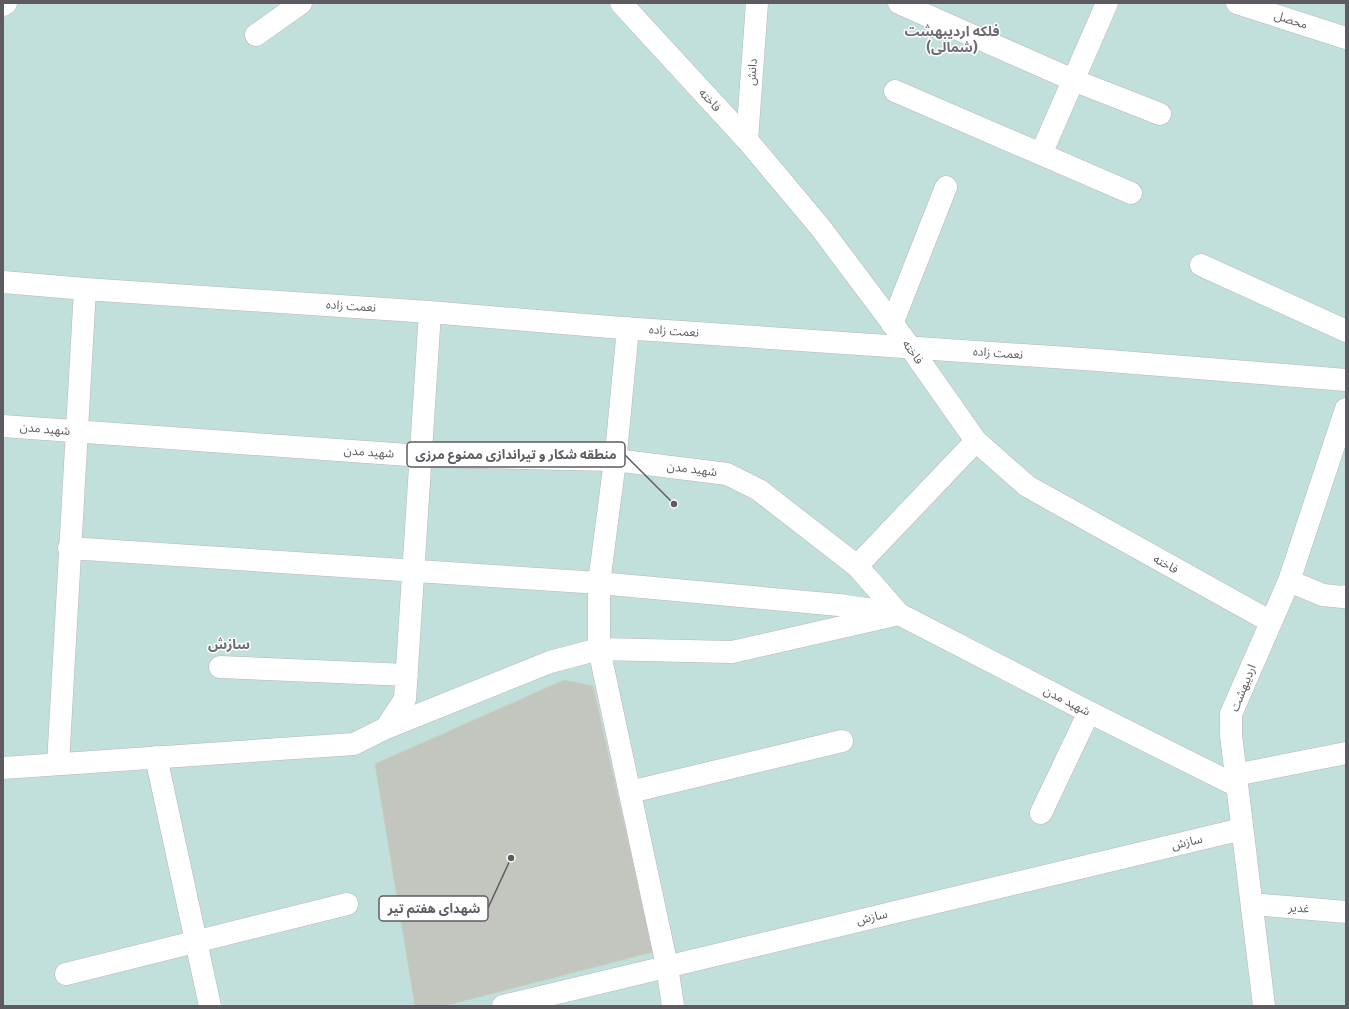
<svg xmlns="http://www.w3.org/2000/svg" width="1349" height="1009" font-family="'Fira Sans','Noto Sans Arabic',sans-serif">
<rect width="100%" height="100%" fill="#e5ebe2"/>
<path fill="#c1e0db" d="M3,3H1346V1006H3Z"/>
<path fill="#c2c6bf" stroke="#c7cfc1" d="M564,680L593,686L653,952L444,1006H415L375,764Z"/>
<g fill="none" stroke-linecap="round" stroke-linejoin="round">
<defs>
<path id="minor" d="M621,3L747,140L820,227L910,347L976,441L1027,486L1271,622
M899,3L1073,80L1160,114
M1237,3L1346,38
M3,5L6,3
M256,35L301,3
M895,91L1131,193
M747,140L757,3
M1041,154L1107,3
M1201,265L1346,331
M3,282L85,289L430,312L622,328L1097,360L1346,380
M892,324L946,187
M628,328L616,453L599,583V649L667,966L673,1006
M3,426L422,456L615,460L727,474L759,490L857,566L899,614L732,652L599,649L550,662L386,728L354,744L3,768
M69,548L599,583L839,605L899,614L1089,712L1237,786
M857,566L976,441
M1289,581L1323,595L1343,597L1346,596
M220,667L407,675
M386,728L405,699L430,312
M156,757L210,1006
M58,764L85,289
M1235,775L1346,753
M630,792L842,741
M1041,813L1089,712
M1252,904L1346,912
M66,974L347,904
M503,1006L1242,829
M1264,1006L1231,735V714L1289,581L1346,409"/>
</defs>
<use href="#minor" stroke="#b7b4bb" stroke-width="23"/>
<use href="#minor" stroke="#fff" stroke-width="22"/>
</g>
<g text-anchor="middle" dominant-baseline="central" stroke-width="3" stroke-linejoin="round" paint-order="stroke">
<g font-size="12" fill="#5d5a61" stroke="#fff">
<text transform="translate(1291 20) rotate(18)">محصل</text>
<text transform="translate(752 72) rotate(-86)">دانش</text>
<text transform="translate(710 100) rotate(48)">فاخته</text>
<text transform="translate(351 306) rotate(4)">نعمت زاده</text>
<text transform="translate(674 331) rotate(4)">نعمت زاده</text>
<text transform="translate(913 352) rotate(54)">فاخته</text>
<text transform="translate(998 353) rotate(4)">نعمت زاده</text>
<text transform="translate(45 429) rotate(5)">شهید مدن</text>
<text transform="translate(369 452) rotate(4)">شهید مدن</text>
<text transform="translate(692 469) rotate(7)">شهید مدن</text>
<text transform="translate(1166 564) rotate(29)">فاخته</text>
<text transform="translate(1243 688) rotate(-68)">اردیبهشت</text>
<text transform="translate(1067 701) rotate(27)">شهید مدن</text>
<text transform="translate(1187 842) rotate(-13)">سازش</text>
<text transform="translate(1299 908) rotate(4)">غدیر</text>
<text transform="translate(872 917) rotate(-13)">سازش</text>
</g>
<g font-size="14" font-weight="bold" fill="#6e6b73" stroke="#fff">
<text x="952" y="31">فلکه اردیبهشت<tspan x="952" dy="16">(شمالی)</tspan></text>
<text x="229" y="644">سازش</text>
</g>
</g>
<path fill="none" stroke="#5d5a61" stroke-width="1.5" d="M674 504L625 455M511 858L488 908"/>
<g fill="#5d5a61" stroke="#fff" stroke-width="1.5">
<circle cx="674" cy="504" r="4"/>
<circle cx="511" cy="858" r="4"/>
</g>
<g fill="#fff" stroke="#5d5a61" stroke-width="1.5">
<rect x="407" y="442" width="218" height="25" rx="4"/>
<rect x="379" y="896" width="109" height="25" rx="4"/>
</g>
<g font-size="13" text-anchor="middle" font-weight="bold" fill="#5d5a61">
<text x="516" y="459">منطقه شکار و تیراندازی ممنوع مرزی</text>
<text x="434" y="913">شهدای هفتم تیر</text>
</g>
<rect width="1349" height="1009" fill="none" stroke="#5d5a61" stroke-width="8"/>
</svg>
